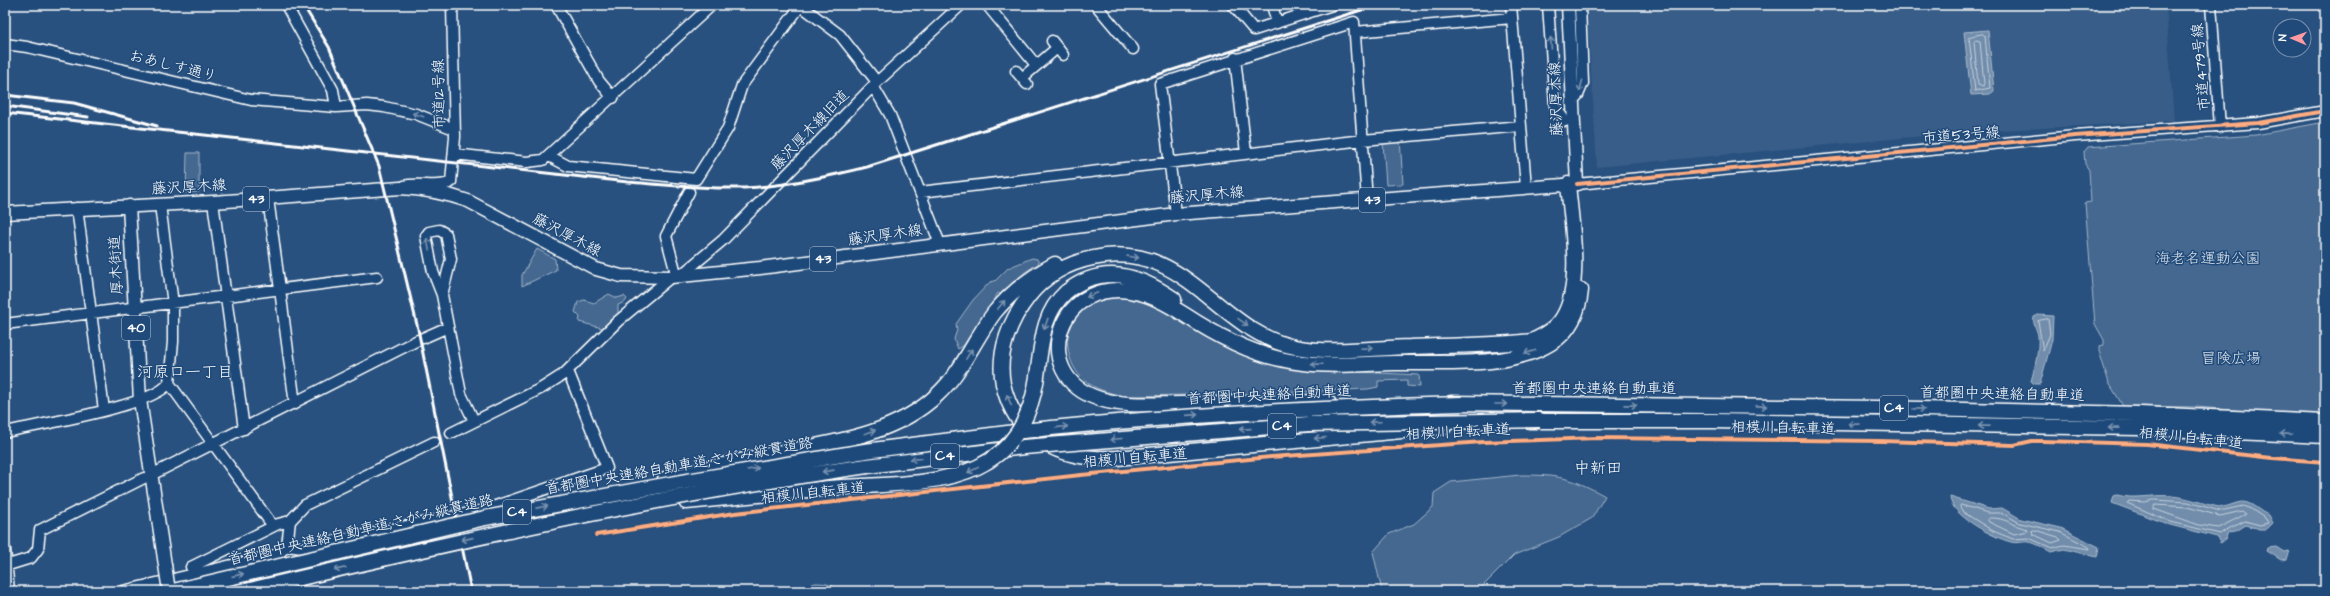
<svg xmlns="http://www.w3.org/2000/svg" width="2330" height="596" font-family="'Architects Daughter','Klee One',sans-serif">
<rect width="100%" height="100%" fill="#28517f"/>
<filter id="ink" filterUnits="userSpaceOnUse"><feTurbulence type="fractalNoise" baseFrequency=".025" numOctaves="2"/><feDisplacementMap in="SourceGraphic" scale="8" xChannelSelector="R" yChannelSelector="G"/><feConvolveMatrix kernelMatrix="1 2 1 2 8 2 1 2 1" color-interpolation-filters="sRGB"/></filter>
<g filter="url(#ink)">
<path fill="#375d88" d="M1587,5H2166L2174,121L1965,132L1597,167Z"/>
<path fill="#446890" stroke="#a2b4c8" d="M2325,122V418L2197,407L2123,406L2109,383L2099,351V346L2104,345V340L2095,324L2085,203L2091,202L2089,170L2085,164L2084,152L2088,147L2256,135Z
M1400,139L1403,184L1386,185L1383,142Z
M187,153H199V192L186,193Z
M537,249L555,259L556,270L522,286V275Z
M1032,258L1037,259L1039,263L1025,272L1000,294L998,293L966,344L958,349L954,339L957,330L956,324L973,300L990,282L995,281L1008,268Z
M609,294L617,298L624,296L627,299L625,302L618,305V315L609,325L602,328L579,322L580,317L575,312L578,302L584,300L594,303Z
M1110,296L1138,298L1319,370L1419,375L1420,387L1407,386V380L1378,381V387L1368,389L1253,394L1124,396C1109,393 1093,389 1082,378C1063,359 1062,324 1084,306C1091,301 1102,299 1110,296Z
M1520,475C1558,475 1571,477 1605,496L1592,518L1559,537L1514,555L1478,591H1382L1373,552L1389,534L1414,524L1433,507L1434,493L1451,482Z
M815,583C825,583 832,584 840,591H774L806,587Z"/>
<path fill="#718dab" stroke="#aabbcd" d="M1988,30L1994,91L1990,94L1971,95L1964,32Z
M2038,315L2053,316L2052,340L2040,384H2034L2031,381C2035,367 2039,351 2038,336C2037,329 2032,323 2034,317Z
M2117,495C2135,500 2153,494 2171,496C2188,497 2203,504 2219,507C2227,508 2235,502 2243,502C2254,503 2259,512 2269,515L2273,523L2267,529H2260L2246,525L2236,531L2228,532L2226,538L2220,543L2217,537L2170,525L2112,503L2114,496Z
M1950,497L1989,509L2002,508L2021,519L2061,528L2099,547L2097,557L2064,549L2051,552C2045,549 2036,543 2029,542C2024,541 2017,544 2011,542C1994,538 1950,515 1950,497Z
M2276,547L2284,552L2289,551L2286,559L2281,560L2267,551L2268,548Z"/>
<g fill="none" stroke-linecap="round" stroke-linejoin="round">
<path stroke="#c6d1dd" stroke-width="1" d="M1983,34L1985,36L1990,88L1975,91L1969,37Z
M1976,40L1980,41L1984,84L1983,86L1978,84L1974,42Z
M2048,319L2050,334L2043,351L2038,321Z
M2153,500L2188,502L2220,511L2243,506L2251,509L2266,519L2268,523L2260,525L2245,521C2236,526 2227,528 2220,534L2171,522L2127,503L2129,501L2145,502Z
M1961,505L1988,513H2002L2020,523L2060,532L2089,547L2090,549L2064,545L2052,548L2029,538L2013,539L1993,531L1963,512L1960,507Z
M2155,505L2187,507L2220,516L2242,511L2246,514L2218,528L2199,525L2154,509Z
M1990,518C2005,517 2014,526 2027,529L2028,531L2014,534L1989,522L1988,520Z
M2035,530L2058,537L2061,540L2052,543L2033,534L2032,531Z"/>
<path stroke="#486b92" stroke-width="10" stroke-dasharray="10 5" stroke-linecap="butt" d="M434,442L451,433"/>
<defs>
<path id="minor" d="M286,5L333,90L336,107
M556,5L599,81L613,98
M800,5L840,35L877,82
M987,5L1036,65
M1096,5L1133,49
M1233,5L1254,30L1332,5
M1272,5L1277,23
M1511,5L1526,187
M1548,5L1555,106L1565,121
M2211,5L2220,127
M1355,32L1512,18
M1052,41L1063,55
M5,44L27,47L251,100L336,107L367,105L384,107L416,114L454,129
M1235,58L1246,153
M1016,71L1027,84
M1022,78L1057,48
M873,86L890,115L940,244
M1572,101L1578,95L1583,83L1580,5
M454,154L527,162L543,160L712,5
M549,156L568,166L696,179L728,128L742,85L801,5
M451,182L455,137L452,5
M1577,184L2075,136L2258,123L2325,111
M404,186C418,182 440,189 451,182
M920,192L1363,140L1521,126
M268,198L295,404
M213,202L244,429
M77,208L104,410
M1176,214L1160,84L1354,22L1367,200
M680,276L723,240L877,82L961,5
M677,277L666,236L689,192
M442,295L451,259L446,234L439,230L429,232L426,236L433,272L442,295L461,394L474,421
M5,324L377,277
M423,338L448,327
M169,383L273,526
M5,432C36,425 154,406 169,383L173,342V304L160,205
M451,433L542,388L564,374L618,321L671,277
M157,472L418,340
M287,546L302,548L484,510L607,468L568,371
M5,549L9,591
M5,566L31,558L38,549L40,530L144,478
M191,567L278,524L290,521
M123,591L278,554L287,546L290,521L305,505L434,442"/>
<path id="major" d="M129,206L140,400L165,565
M5,213L213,202L400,188C424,189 445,193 468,201L596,269L621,276L671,277L760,268L1176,214L1577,184L1568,5"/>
<path id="highway" d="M1066,292C1103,263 1139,275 1174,299
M1328,402C1279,403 1230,403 1182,404C1155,404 1125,407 1100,399C1025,376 1058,271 1140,293C1156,297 1171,306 1185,315C1214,334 1245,351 1280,359C1317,368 1356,364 1394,363C1441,362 1509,369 1551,343C1570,332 1579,311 1581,290
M1451,403L1879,408L2140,414L2325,422
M1529,421H1712L2140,428L2325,436
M1444,427L1117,458C1063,461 1016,441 1003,384C997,352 1010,320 1029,296C1045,276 1068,263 1093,258C1186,238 1217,332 1295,347C1332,354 1373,348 1410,347C1450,345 1492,346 1532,341C1545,335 1556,329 1563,317C1583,284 1571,221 1568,184
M865,451L1023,431
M867,466L1024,447
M665,479C696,472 728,463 759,457C819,444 891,439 937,395C962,372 974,340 994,313C1011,292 1031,277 1055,264
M686,502L829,488"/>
</defs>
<use href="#minor" stroke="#fff" stroke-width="13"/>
<use href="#major" stroke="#fff" stroke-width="15"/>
<use href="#highway" stroke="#fff" stroke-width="17"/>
<use href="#minor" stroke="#1f4a7a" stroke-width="10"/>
<use href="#major" stroke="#1f4a7a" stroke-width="12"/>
<use href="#highway" stroke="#1f4a7a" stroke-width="14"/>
<path stroke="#fff" stroke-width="3" d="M303,5L329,47L379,166L418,329L471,591
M5,95L74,103L157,126
M5,106L88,117
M5,113L628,182C667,185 705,189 744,188C786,186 827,177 867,167L1377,5"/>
<defs>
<path id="major-bridge" d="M165,565L169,591"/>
<path id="highway-bridge" d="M1023,431C1169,415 1315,408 1462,404
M1024,447L1308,424L1540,420
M829,488C925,481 1024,493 1038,369C1042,340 1043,313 1066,292
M173,591L485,518L687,481L865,451
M246,591C451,542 657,496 867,466"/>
</defs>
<use href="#major-bridge" stroke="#fff" stroke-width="15" stroke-linecap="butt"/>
<use href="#highway-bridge" stroke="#fff" stroke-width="17" stroke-linecap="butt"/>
<use href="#major-bridge" stroke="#1f4a7a" stroke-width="12"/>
<use href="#highway-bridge" stroke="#1f4a7a" stroke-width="14"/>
<defs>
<path id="cycleway" d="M1577,184L2075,136L2258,123L2325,111
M596,535L735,513L1081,475L1271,457L1483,442L1598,438L1881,441L2014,445L2032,441H2042L2147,444L2272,458L2325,462"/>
</defs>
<use href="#cycleway" stroke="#1f4a7a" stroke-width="6"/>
<use href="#cycleway" stroke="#ffac80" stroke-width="4"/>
</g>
<defs><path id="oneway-shaft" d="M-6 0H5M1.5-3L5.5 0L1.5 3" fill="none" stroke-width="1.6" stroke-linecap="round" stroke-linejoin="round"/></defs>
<g stroke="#7992af">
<use href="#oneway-shaft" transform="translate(1551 43) rotate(-94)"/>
<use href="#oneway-shaft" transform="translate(1581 86) rotate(105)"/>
<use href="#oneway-shaft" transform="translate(418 115) rotate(-162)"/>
<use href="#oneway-shaft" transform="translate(428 244) rotate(-101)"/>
<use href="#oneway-shaft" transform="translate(1133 257) rotate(8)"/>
<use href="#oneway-shaft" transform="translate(1092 295) rotate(158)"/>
<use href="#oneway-shaft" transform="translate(1001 305) rotate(-50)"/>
<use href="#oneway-shaft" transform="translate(1243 322) rotate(35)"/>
<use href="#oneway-shaft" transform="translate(1046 324) rotate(108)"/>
<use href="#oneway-shaft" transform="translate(1367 348) rotate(-2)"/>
<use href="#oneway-shaft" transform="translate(1530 352) rotate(163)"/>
<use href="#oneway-shaft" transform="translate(969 354) rotate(-58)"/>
<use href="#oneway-shaft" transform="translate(1317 364) rotate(-178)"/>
<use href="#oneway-shaft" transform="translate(1009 400) rotate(-113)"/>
<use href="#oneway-shaft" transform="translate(1501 404)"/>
<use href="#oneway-shaft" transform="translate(1631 405) rotate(1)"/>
<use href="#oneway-shaft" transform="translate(1761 406) rotate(1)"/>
<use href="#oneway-shaft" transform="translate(1919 409) rotate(1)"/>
<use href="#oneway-shaft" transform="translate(1192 415) rotate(-4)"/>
<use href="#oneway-shaft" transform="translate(1375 422) rotate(178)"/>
<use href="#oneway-shaft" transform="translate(1854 424) rotate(-179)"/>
<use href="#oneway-shaft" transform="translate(1984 426) rotate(-179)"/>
<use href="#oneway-shaft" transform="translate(1062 427) rotate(-6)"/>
<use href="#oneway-shaft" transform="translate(2114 428) rotate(-179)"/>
<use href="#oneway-shaft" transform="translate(1245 429) rotate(176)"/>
<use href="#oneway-shaft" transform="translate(870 432) rotate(-18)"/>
<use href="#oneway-shaft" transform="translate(2286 434) rotate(-178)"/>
<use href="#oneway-shaft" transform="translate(1320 438) rotate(175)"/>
<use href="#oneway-shaft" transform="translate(1116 439) rotate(175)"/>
<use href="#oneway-shaft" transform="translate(916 459) rotate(174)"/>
<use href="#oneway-shaft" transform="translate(753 469) rotate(-10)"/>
<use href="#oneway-shaft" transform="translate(973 470) rotate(154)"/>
<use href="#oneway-shaft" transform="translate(828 471) rotate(172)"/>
<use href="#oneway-shaft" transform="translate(542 507) rotate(-11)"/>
<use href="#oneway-shaft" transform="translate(467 539) rotate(167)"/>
<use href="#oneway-shaft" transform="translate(340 569) rotate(167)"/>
<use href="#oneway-shaft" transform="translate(238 575) rotate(-13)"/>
</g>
</g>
<g text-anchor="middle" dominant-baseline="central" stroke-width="3" stroke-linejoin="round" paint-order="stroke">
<g fill="#1f4a7a" stroke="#bcc9d7" stroke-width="1">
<rect x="243" y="187" width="26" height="24" rx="3"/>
<rect x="1359" y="188" width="26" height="24" rx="3"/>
<rect x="810" y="247" width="26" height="24" rx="3"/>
<rect x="122" y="316" width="28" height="24" rx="3"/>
<rect x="1880" y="396" width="28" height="24" rx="3"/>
<rect x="1268" y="414" width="28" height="24" rx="3"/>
<rect x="931" y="444" width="28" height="24" rx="3"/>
<rect x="503" y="500" width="28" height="24" rx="3"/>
</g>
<g font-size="14" font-weight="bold" fill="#fff">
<text x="256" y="199">43</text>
<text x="1372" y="200">43</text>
<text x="823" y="259">43</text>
<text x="136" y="328">40</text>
<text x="1894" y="408">C4</text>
<text x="1282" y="426">C4</text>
<text x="945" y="456">C4</text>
<text x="517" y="512">C4</text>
</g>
<g font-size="15" fill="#fff" stroke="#1f4a7a">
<text transform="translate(173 66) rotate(14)">おあしす通り</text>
<text transform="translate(2201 67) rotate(-95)">市道479号線</text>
<text transform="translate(439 94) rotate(-91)">市道12号線</text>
<text transform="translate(1556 99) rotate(-92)">藤沢厚木線</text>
<text transform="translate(810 130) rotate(-46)">藤沢厚木線旧道</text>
<text transform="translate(1961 135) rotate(-5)">市道53号線</text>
<text transform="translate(189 187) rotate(-3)">藤沢厚木線</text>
<text transform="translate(1207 195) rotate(-5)">藤沢厚木線</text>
<text transform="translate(567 235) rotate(28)">藤沢厚木線</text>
<text transform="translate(885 235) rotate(-8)">藤沢厚木線</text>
<text transform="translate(116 265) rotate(-93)">厚木街道</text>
<text x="1594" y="388">首都圏中央連絡自動車道</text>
<text transform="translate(2002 394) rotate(1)">首都圏中央連絡自動車道</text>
<text transform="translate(1269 395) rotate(-3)">首都圏中央連絡自動車道</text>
<text transform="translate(1783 428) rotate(1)">相模川自転車道</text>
<text transform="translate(1458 432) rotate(-3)">相模川自転車道</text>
<text transform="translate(2191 438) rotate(6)">相模川自転車道</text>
<text transform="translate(1135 458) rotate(-5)">相模川自転車道</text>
<text transform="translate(679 466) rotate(-10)">首都圏中央連絡自動車道;さがみ縦貫道路</text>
<text transform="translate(813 493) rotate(-6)">相模川自転車道</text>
<text transform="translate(361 530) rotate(-13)">首都圏中央連絡自動車道;さがみ縦貫道路</text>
</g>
<g font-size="15" fill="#dae1e9" stroke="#1f4a7a">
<text x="2208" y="258">海老名運動公園</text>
<text x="2231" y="358">冒険広場</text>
</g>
<g font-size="16" fill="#fff" stroke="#1f4a7a">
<text x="185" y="372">河原口一丁目</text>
<text x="1598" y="468">中新田</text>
</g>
</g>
<rect width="2330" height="596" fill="none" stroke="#1f4a7a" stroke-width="20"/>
<rect x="10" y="10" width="2310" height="576" fill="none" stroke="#fff" stroke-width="1.5" filter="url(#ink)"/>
<g transform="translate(2292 38) rotate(272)"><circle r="19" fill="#1f4a7a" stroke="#7992af"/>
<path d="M0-3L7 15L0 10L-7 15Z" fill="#ff9aa2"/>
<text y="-6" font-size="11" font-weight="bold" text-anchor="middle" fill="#ffffff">N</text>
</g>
</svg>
